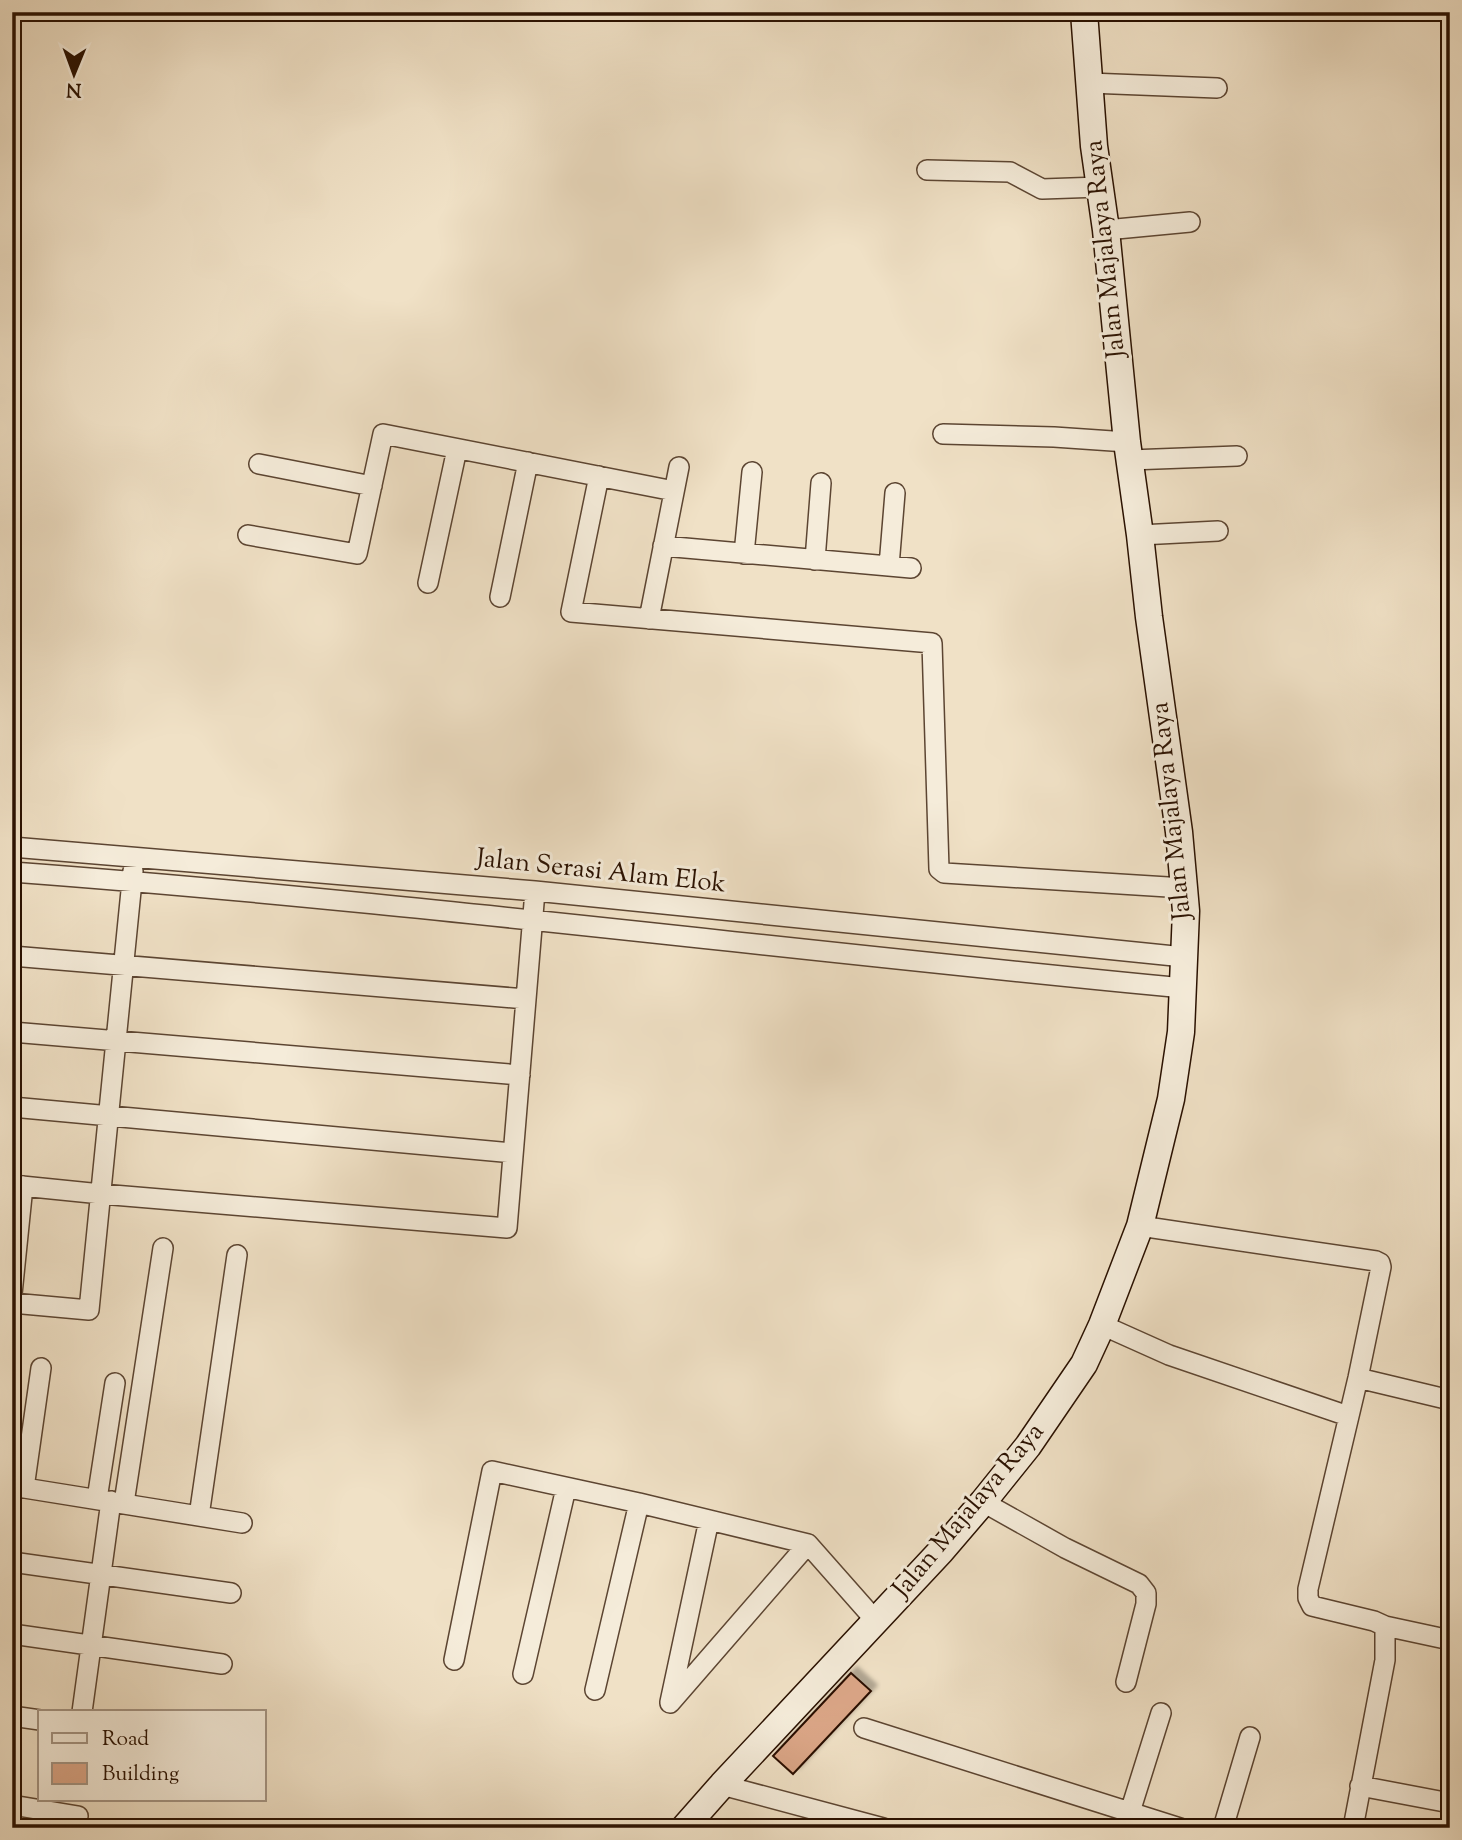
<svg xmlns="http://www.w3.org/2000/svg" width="1462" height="1840" font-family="'Sorts Mill Goudy',serif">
<defs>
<filter id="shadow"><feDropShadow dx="6" dy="-6" stdDeviation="2" flood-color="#0004"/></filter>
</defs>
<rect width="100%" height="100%" fill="#f0e1c6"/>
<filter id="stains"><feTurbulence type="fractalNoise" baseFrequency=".00286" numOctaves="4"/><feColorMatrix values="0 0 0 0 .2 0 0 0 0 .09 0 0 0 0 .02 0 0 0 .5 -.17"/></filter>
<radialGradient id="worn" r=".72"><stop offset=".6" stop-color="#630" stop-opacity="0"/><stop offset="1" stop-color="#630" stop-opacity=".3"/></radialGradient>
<path fill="#dba687" stroke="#2a1101" stroke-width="2" filter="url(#shadow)" d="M851,1673L871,1691L793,1774L773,1756Z"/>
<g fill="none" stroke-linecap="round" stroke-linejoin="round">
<defs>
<path id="street" d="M1089,83L1217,88
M927,170L1010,172L1042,189L1100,187
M1106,230L1190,222
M943,434L1054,437L1127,442
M1130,460L1237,456
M259,464L372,486
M599,476L571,612L932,643L939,869L944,873L1184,888
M248,535L357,554L383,434L674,491
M1140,535L1218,531
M663,546L911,568
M744,554L752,472
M815,560L821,483
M889,566L895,493
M428,583L457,449
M500,597L528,462
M649,619L679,467
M12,847L535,891L1184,957
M12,872C403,901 792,951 1183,988
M12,956L526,999
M12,1032L520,1075
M12,1107L513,1153
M12,1185L101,1194L507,1228L535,891
M1140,1226L1376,1261L1380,1263L1381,1267L1358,1378L1308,1589V1598L1312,1606L1374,1621L1385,1626V1660L1353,1828
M12,1294L23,1186
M12,1303L89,1310L133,871
M1102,1325L1169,1355L1348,1416
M1358,1378L1450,1400
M12,1486L242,1523
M24,1488L41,1368
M97,1499L115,1383
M983,1502L1065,1548L1139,1584L1146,1593V1604L1126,1682
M124,1503L163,1248
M199,1516L237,1255
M12,1562L231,1593
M1385,1626L1450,1640
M12,1634L222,1664
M454,1660L492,1471L639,1503L808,1544L876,1621
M523,1674L566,1488
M595,1690L639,1503
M670,1702L709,1520
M670,1703L808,1544
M82,1712L111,1501
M12,1716L40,1720
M864,1728L1180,1828
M722,1785L883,1828
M1360,1786L1450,1803
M12,1805L78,1816
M1130,1812L1161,1713
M1223,1828L1250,1737"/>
<path id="secondary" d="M684,1828L722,1785L941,1551L983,1502L1028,1446L1084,1364L1102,1325L1140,1226L1171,1099L1181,1032L1186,911L1184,888L1179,832L1149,617L1140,535L1127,442L1106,230L1094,146L1084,12"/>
</defs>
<use href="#street" stroke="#5c4532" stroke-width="22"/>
<use href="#secondary" stroke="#2a1101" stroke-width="29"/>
<use href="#street" stroke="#f5ecda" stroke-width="19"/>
<use href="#secondary" stroke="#f5ecda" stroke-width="26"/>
</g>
<g text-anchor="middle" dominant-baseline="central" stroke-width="6" stroke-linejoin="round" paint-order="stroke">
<g font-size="26" fill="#2a1101" stroke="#f5ecda">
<text transform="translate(1106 249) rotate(-96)">Jalan Majalaya Raya</text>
<text transform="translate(1172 811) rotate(-96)">Jalan Majalaya Raya</text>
<text transform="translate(601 872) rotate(6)">Jalan Serasi Alam Elok</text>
<text transform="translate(969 1511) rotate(-50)">Jalan Majalaya Raya</text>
</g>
</g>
<rect width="1462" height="1840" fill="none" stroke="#f0e1c6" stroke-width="42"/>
<rect x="14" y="14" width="1434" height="1812" fill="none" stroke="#2a1101" stroke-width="3.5"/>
<rect x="21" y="21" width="1420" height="1798" fill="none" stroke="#2a1101" stroke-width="2"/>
<rect x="38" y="1710" width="228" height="91" fill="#f5ecda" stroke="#a49483" stroke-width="2"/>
<rect x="52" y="1733" width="35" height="10" fill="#f5ecda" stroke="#a49483" stroke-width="2"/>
<text x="102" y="1745" font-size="21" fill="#2a1101">Road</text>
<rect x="52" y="1763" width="35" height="21" fill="#dba687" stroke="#a49483" stroke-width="2"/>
<text x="102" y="1780" font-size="21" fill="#2a1101">Building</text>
<g transform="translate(74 74) rotate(181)" stroke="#f5ecda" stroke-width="5" paint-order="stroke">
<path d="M0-5L12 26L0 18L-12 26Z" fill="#2a1101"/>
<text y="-10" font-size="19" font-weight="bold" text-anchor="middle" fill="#2a1101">N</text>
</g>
<rect width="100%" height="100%" filter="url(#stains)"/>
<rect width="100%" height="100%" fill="url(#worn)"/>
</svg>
